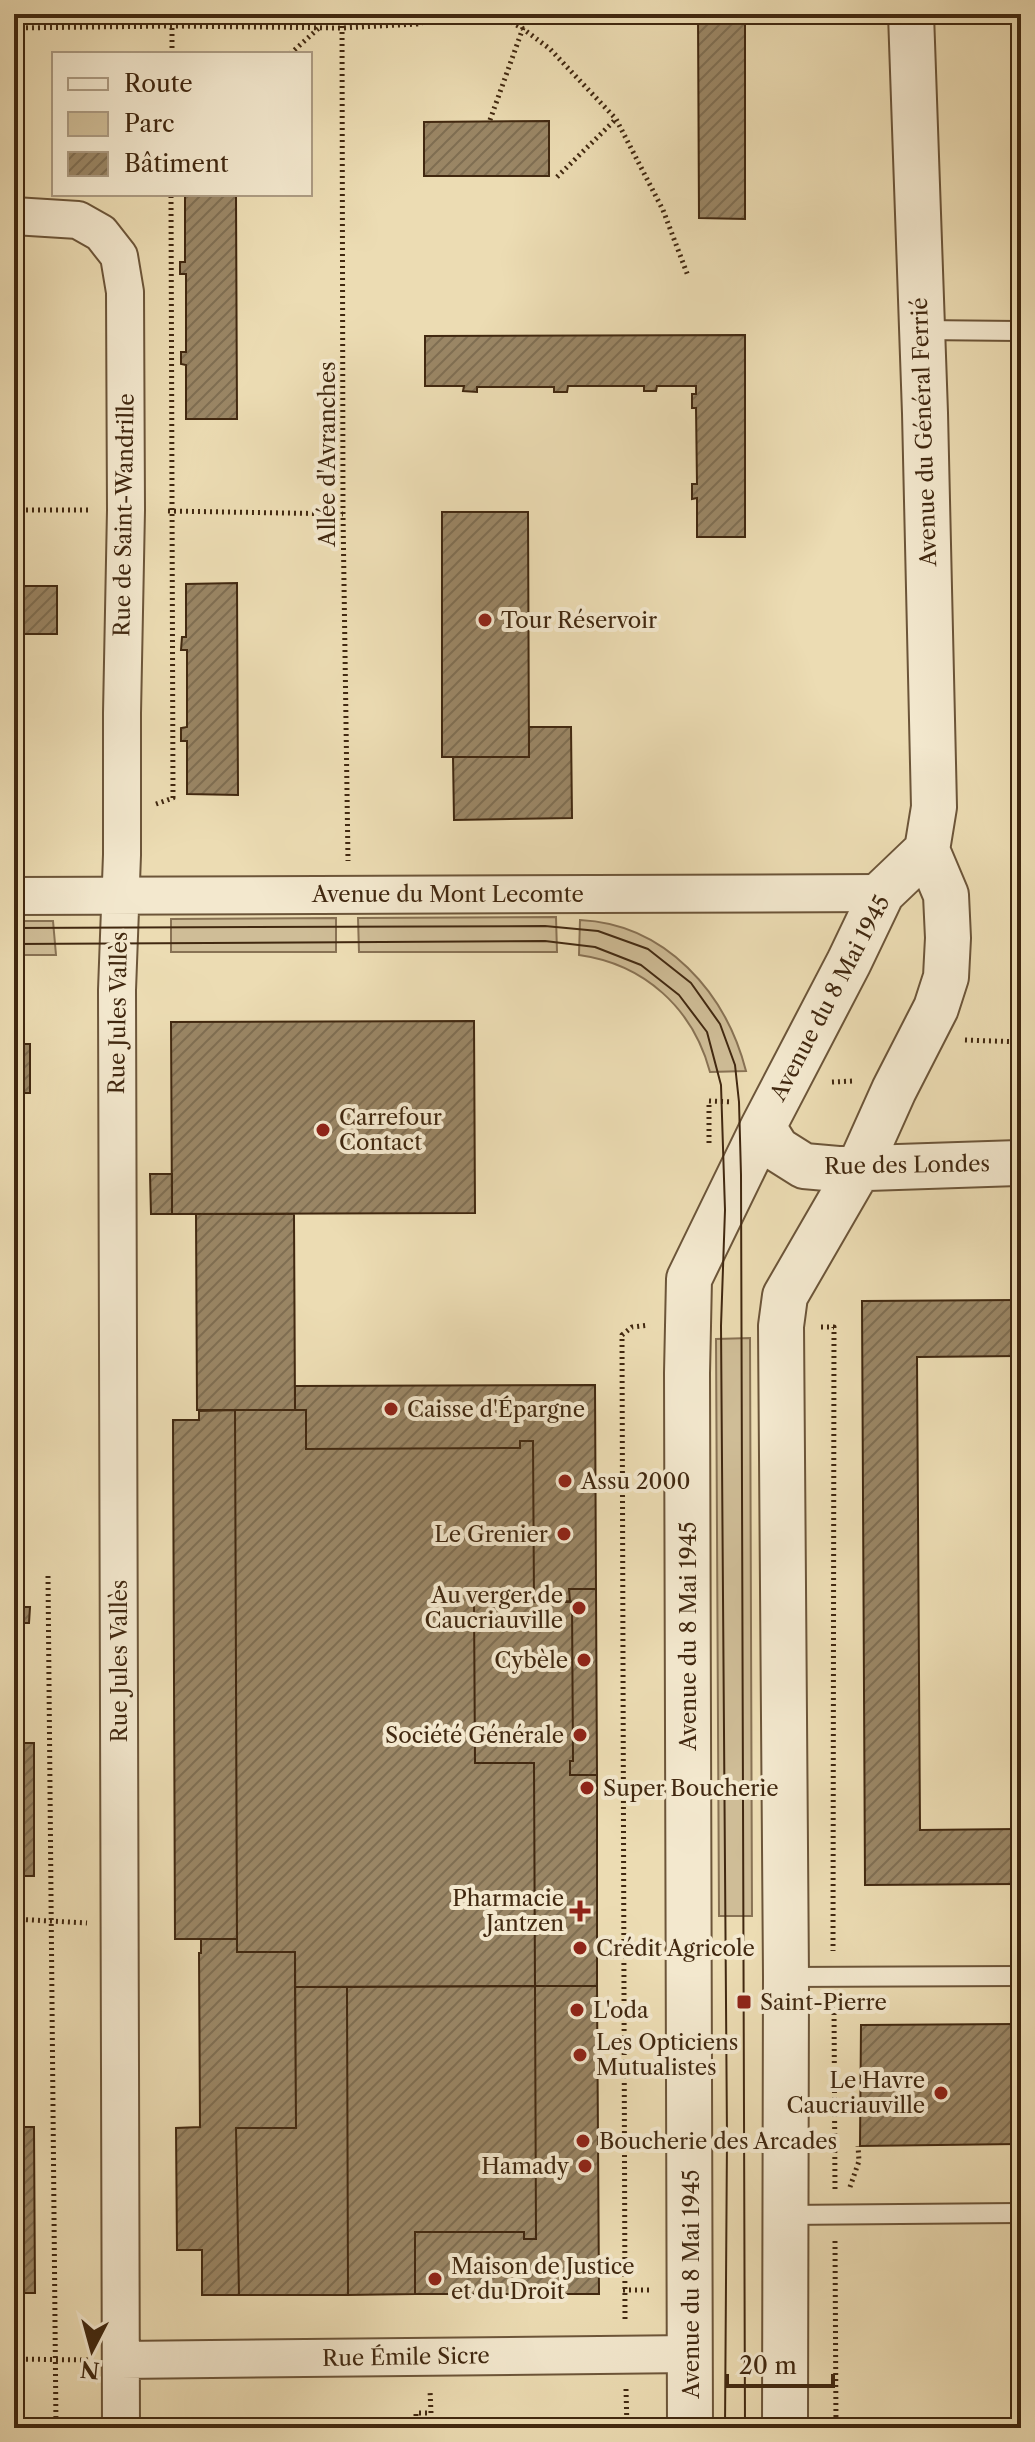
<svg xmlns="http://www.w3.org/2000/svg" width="1035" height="2442" font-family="'Libre Caslon Text',serif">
<defs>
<pattern id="building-hatch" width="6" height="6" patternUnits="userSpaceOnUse" patternTransform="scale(2)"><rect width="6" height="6" fill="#9a8665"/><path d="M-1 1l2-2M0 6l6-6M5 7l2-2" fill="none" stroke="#7f6e52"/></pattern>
</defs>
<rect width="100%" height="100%" fill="#ecdcb3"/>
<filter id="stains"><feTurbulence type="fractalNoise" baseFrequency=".0025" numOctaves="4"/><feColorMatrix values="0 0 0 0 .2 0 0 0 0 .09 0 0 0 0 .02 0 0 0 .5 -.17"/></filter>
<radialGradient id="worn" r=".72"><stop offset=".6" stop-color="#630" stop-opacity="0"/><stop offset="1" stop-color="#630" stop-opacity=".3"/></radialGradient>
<path fill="#cfbd97" stroke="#887254" stroke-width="2" d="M556,917L557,952H359L358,918Z
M336,918V952H171V919Z
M580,920C666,924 726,993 746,1071L710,1072C693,1008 644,964 579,955Z
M14,921H53L56,955H14Z
M750,1338L752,1916H719L716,1339Z"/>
<path fill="url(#building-hatch)" stroke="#412810" stroke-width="2" d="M698,14H745V219L699,218Z
M549,121V176H424V122Z
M185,194H236L237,419H186V365L181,364V352H186V274H180V262H185Z
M745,335V537H697V498L692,499V484H697L696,408H692V394H696V386H657L656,391H644V386H568L567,392H554V387H477V392L463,391L464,386H425V336Z
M442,512H528L529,757H442Z
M237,583L238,795L187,794V741H181V728L187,727V650H181L182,637H186V584Z
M14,586H57V634H14Z
M529,727H571L572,818L454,820L453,757H529Z
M474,1021L475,1213L172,1214L171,1022Z
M14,1044H30V1093H14Z
M150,1174H172V1214H151Z
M196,1214H294L295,1410H197Z
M1021,1300V1356L917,1357L920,1830L1021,1829V1884L865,1885L862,1301Z
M595,1385L596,1589H569L570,1601L534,1602L533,1441H520V1448L306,1449V1410H295V1386Z
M235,1410L237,1939H175L173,1420H199V1411Z
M235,1410H306V1449L520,1448V1441H533L534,1602H474L475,1763H534L535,1986L295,1987V1952H237Z
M569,1589H596L597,1775H570V1761H573L572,1602L570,1601Z
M474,1602H572L573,1761H570V1775H597V1986H535L534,1763H475Z
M21,1607H30L29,1623H22Z
M14,1743H34V1876H14Z
M201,1939H237V1952H295L296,2128H236L239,2295H202V2250H177L176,2128L200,2127L199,1953H201Z
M535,1986L536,2239H524V2232H415V2294L348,2295L347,1987Z
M535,1986H597L599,2294H415V2232H524V2239H536Z
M295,1987H347L348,2295H239L236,2128H296Z
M1021,2024V2144L860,2146L861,2025Z
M14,2127H34L35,2293H14Z
M563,2422V2428H471V2423H506V2427H525V2423Z"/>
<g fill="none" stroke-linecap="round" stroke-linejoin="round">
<defs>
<path id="service" d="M922,330L1021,331
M786,1977L1021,1976
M784,2215L1021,2213"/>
<path id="minor" d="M14,216L78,220L101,233L119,256L125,292L126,510L122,713V855L117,990L121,2428
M14,896L882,893
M121,2360L691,2354"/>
<path id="tertiary" d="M911,14L925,413L934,807L927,850
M763,1127L777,1149L804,1166L838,1169L1021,1163
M690,2428L687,1373L689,1279L763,1127L849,962L882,893L927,850
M785,2428L786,1977L781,1326L785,1296L859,1168L894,1090L936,1008L946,977L948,938L946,895L927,850"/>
</defs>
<use href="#service" stroke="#6c5539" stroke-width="22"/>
<use href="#minor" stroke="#6c5539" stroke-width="40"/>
<use href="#tertiary" stroke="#6c5539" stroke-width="48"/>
<path stroke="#412810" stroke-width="5" stroke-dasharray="2 4" stroke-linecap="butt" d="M342,14L343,514L348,861
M489,14L500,16L522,28L550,49L616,119L663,210L688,276
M14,28L172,26L342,28L417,24L457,14
M172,54V14
M290,54L319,28
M490,120L528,14
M557,177L616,119
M14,510H90
M168,511L343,514
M156,804L173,798L171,194
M965,1040L1021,1042
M832,1082L854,1081
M709,1143V1101L733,1102
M821,1327H834L833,1951
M48,1576L56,2428
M14,1919L87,1923
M834,2001L835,2191
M850,2187L859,2161L858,2146
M835,2241L836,2428
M623,2290H651
M625,2319L622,1335L632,1327L649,1325
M14,2359L88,2360
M626,2389L627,2428
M416,2428V2413H431L430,2390"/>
<use href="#service" stroke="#f3e8ce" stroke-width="18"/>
<use href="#minor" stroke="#f3e8ce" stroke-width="36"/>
<use href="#tertiary" stroke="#f3e8ce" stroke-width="44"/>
<path stroke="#412810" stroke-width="2" d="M14,928L545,926L598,931L648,949L691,983L720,1024L735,1065L739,1102L741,1175L745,2428
M14,944L545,941L595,947L641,965L679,995L707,1032L721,1085L725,1210L721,1326L727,2138L725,2428"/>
</g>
<g fill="#8f2418" stroke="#f3e8ce" stroke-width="3">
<circle cx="485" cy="620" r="8"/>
<circle cx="323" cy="1130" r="8"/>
<circle cx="391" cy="1409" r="8"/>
<circle cx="565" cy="1481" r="8"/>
<circle cx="564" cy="1534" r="8"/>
<circle cx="579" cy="1608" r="8"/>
<circle cx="584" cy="1660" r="8"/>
<circle cx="580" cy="1735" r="8"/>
<circle cx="587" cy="1788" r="8"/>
<path d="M576 1899h8v8h8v8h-8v8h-8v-8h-8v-8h8z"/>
<circle cx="580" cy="1948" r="8"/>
<rect x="736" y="1994" width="16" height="16" rx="4"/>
<circle cx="577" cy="2010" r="8"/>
<circle cx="580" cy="2055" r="8"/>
<circle cx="941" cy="2093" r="8"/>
<circle cx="583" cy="2141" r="8"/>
<circle cx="585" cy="2166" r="8"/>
<circle cx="435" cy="2279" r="8"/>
</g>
<g text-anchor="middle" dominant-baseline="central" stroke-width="8" stroke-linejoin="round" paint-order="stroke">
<g font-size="22" fill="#412810" stroke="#f3e8ce">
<text transform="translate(924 432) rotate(-92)">Avenue du Général Ferrié</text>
<text transform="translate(327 454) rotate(-90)">Allée d'Avranches</text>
<text transform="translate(124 515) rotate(-89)">Rue de Saint-Wandrille</text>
<text x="448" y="894">Avenue du Mont Lecomte</text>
<text transform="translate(830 998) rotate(-62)">Avenue du 8 Mai 1945</text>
<text transform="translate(118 1013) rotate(-89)">Rue Jules Vallès</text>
<text transform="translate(907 1165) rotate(-1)">Rue des Londes</text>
<text transform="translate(688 1636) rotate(-90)">Avenue du 8 Mai 1945</text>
<text transform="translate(119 1661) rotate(-90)">Rue Jules Vallès</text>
<text transform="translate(691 2284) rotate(-90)">Avenue du 8 Mai 1945</text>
<text transform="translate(406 2357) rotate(-1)">Rue Émile Sicre</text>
</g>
<g font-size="22" fill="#412810" stroke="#f3e8ce" text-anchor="start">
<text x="501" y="620">Tour Réservoir</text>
<text x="339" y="1117">Carrefour<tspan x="339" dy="25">Contact</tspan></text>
<text x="407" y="1409">Caisse d'Épargne</text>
<text x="581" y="1481">Assu 2000</text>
<text x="548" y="1534" text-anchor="end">Le Grenier</text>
<text x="563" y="1595" text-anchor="end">Au verger de<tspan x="563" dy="25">Caucriauville</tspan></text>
<text x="568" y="1660" text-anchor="end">Cybèle</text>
<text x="564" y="1735" text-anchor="end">Société Générale</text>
<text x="603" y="1788">Super Boucherie</text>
<text x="564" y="1898" text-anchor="end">Pharmacie<tspan x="564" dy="25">Jantzen</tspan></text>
<text x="596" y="1948">Crédit Agricole</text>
<text x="760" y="2002">Saint-Pierre</text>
<text x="593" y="2010">L'oda</text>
<text x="596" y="2042">Les Opticiens<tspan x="596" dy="25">Mutualistes</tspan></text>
<text x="925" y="2080" text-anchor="end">Le Havre<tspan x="925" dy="25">Caucriauville</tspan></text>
<text x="599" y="2141">Boucherie des Arcades</text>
<text x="569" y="2166" text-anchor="end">Hamady</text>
<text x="451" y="2266">Maison de Justice<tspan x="451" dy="25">et du Droit</tspan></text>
</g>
</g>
<rect width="1035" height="2442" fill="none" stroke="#ecdcb3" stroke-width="48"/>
<rect x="16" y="16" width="1003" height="2410" fill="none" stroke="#412810" stroke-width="4"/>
<rect x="24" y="24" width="987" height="2394" fill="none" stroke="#412810" stroke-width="2"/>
<rect x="52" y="52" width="260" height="144" fill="#f3e8ce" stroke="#ac9b82" stroke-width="2"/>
<rect x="68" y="78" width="40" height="12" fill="#f3e8ce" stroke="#ac9b82" stroke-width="2"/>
<text x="124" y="92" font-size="24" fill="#412810">Route</text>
<rect x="68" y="112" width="40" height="24" fill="#cfbd97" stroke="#ac9b82" stroke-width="2"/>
<text x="124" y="132" font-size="24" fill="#412810">Parc</text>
<rect x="68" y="152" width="40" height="24" fill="url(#building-hatch)" stroke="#ac9b82" stroke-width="2"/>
<text x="124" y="172" font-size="24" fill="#412810">Bâtiment</text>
<g transform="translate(92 2350) rotate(186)" stroke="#f3e8ce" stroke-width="6" paint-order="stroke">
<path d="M0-6L14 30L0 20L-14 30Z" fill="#412810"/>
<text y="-12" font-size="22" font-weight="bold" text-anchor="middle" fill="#412810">N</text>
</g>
<path d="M727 2374v12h106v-12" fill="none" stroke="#412810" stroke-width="4"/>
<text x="739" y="2374" font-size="24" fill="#412810" stroke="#f3e8ce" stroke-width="6" paint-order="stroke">20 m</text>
<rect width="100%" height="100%" filter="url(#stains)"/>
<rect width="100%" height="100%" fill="url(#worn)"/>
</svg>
